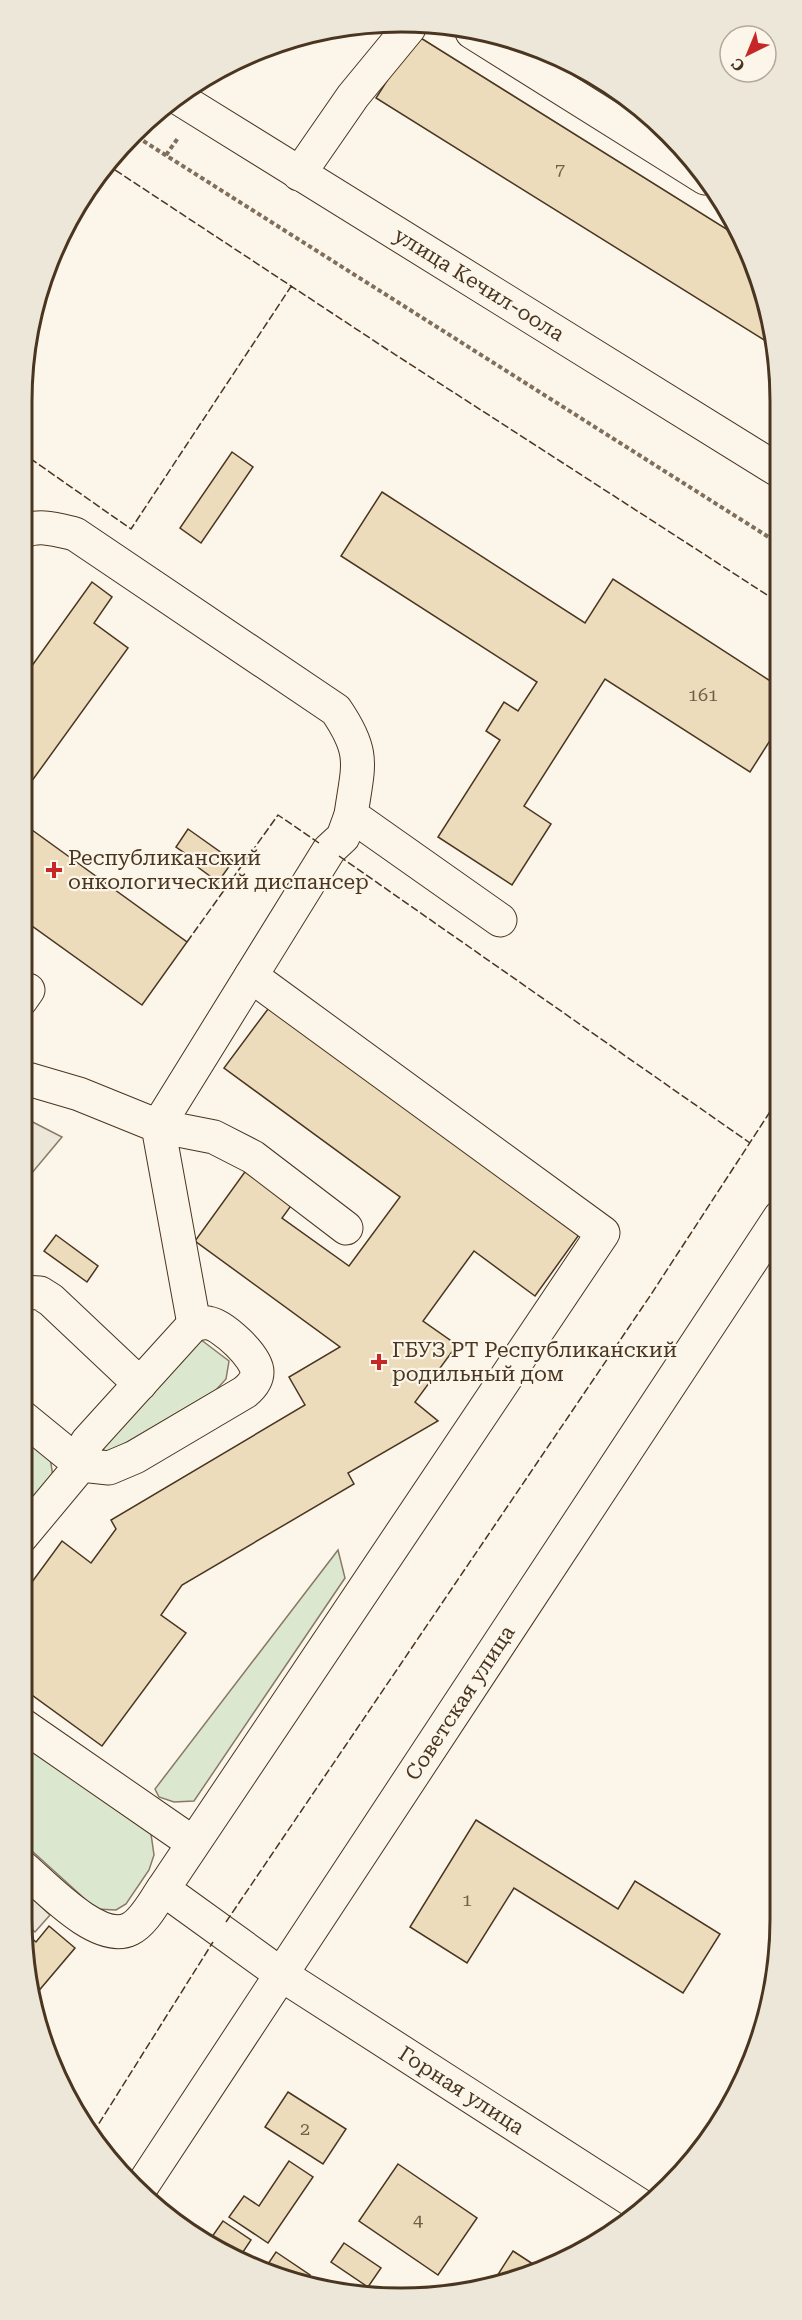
<svg xmlns="http://www.w3.org/2000/svg" width="802" height="2320" font-family="'Roboto Serif',serif">
<rect width="100%" height="100%" fill="#fbf6e9"/>
<path fill="#dce7d0" stroke="#887966" stroke-width="1.5" d="M196,1336L229,1361L226,1379L216,1390L117,1448L104,1452L103,1444Z
M21,1432L50,1457L53,1477L21,1517Z
M338,1550L345,1578L194,1801L174,1802L159,1797L155,1789Z
M21,1742L151,1834L154,1855L149,1870L126,1904L116,1910L96,1909L21,1841Z"/>
<path fill="#ede7d9" stroke="#887966" stroke-width="1.5" d="M21,1116L62,1137L21,1186Z
M21,1888L50,1915L35,1932L21,1919Z"/>
<path fill="#ecdcbc" stroke="#4a3520" stroke-width="1.5" d="M416,35L744,240L777,348L376,98Z
M232,452L253,467L201,543L180,528Z
M382,492L585,623L613,579L778,686V728L750,772L605,679L524,806L551,824L512,885L438,837L500,740L486,731L504,702L518,711L537,682L341,556Z
M92,582L112,597L94,623L128,648L21,796V681Z
M21,822L187,942L142,1005L21,918Z
M188,829L233,861L218,882L191,862L193,859L176,847Z
M271,1005L581,1232L535,1296L474,1251L423,1321L457,1345L415,1402L438,1421L348,1473L354,1484L182,1585L161,1615L186,1633L102,1746L21,1687V1597L62,1541L91,1563L116,1529L111,1520L305,1405L289,1377L340,1347L195,1241L247,1169L293,1203L282,1218L349,1266L400,1197L224,1068Z
M56,1235L98,1266L87,1282L44,1251Z
M476,1820L618,1909L635,1881L720,1934L683,1993L514,1888L467,1963L410,1927Z
M49,1926L75,1948L36,1994L23,1931L36,1942Z
M288,2092L346,2129L323,2164L265,2127Z
M289,2161L313,2177L268,2243L229,2217L244,2196L259,2206Z
M398,2164L477,2218L438,2275L359,2221Z
M223,2221L251,2240L237,2261L209,2241Z
M344,2243L381,2268L368,2287L331,2262Z
M513,2251L539,2268L499,2286L490,2287Z
M276,2252L310,2275L305,2282L274,2272L266,2267Z"/>
<g fill="none" stroke-linecap="round" stroke-linejoin="round">
<defs>
<g id="minor">
<path d="M472,32L705,178"/>
<path id="s1" d="M180,99L778,470"/>
<path d="M299,174L353,96L409,28"/>
<path d="M21,533C37,523 58,530 75,534L336,710C366,754 358,765 351,815L500,920"/>
<path id="s2" d="M251,976L603,1233L163,1889L282,1975L641,2206"/>
<path d="M21,1000L28,990"/>
<path d="M21,1077L79,1094L158,1126L194,1324"/>
<path d="M346,1228L253,1157L214,1137L158,1126L329,850L343,837L351,815"/>
<path d="M21,1292L40,1293L51,1300L140,1384"/>
<path d="M21,1416L81,1465L109,1468L135,1457L245,1392C251,1387 257,1381 257,1372C257,1357 223,1325 208,1323C204,1322 198,1324 194,1324L87,1442L81,1465L21,1537"/>
<path d="M21,1724L193,1843"/>
<path d="M21,1866C44,1885 98,1945 130,1929C144,1922 154,1902 163,1889"/>
<path id="s3" d="M140,2189L780,1217"/>
</g>
</defs>
<use href="#minor" stroke="#4a3520" stroke-width="35"/>
<path stroke="#7f6f5c" stroke-width="4" stroke-dasharray="4.5 3" stroke-linecap="butt" d="M218,73L221,69
M137,137L778,543
M166,155L178,138"/>
<use href="#minor" stroke="#fbf6e9" stroke-width="33"/>
<path stroke="#4a3520" stroke-width="1.5" stroke-dasharray="8 3" stroke-linecap="butt" d="M106,164L385,348L778,602
M21,452L131,529L292,285
M339,856L750,1143
M187,942L278,815L319,843
M226,1922L650,1296L779,1098
M93,2133L213,1942"/>
</g>
<g fill="#c62828" stroke="#fbf6e9" stroke-width="2">
<path d="M51 861h6v6h6v6h-6v6h-6v-6h-6v-6h6z"/>
<path d="M376 1353h6v6h6v6h-6v6h-6v-6h-6v-6h6z"/>
</g>
<g text-anchor="middle" dominant-baseline="central" stroke-width="4.5" stroke-linejoin="round" paint-order="stroke">
<g font-size="18" fill="#725f47">
<text x="560" y="169">7</text>
<text x="703" y="694">161</text>
<text x="467" y="1899">1</text>
<text x="305" y="2128">2</text>
<text x="418" y="2219">4</text>
</g>
<g font-size="21" fill="#4a3520" stroke="#fbf6e9">
<text stroke="none"><textPath href="#s1" startOffset="352">улица Кечил-оола</textPath></text>
<text stroke="none"><textPath href="#s3" startOffset="582">Советская улица</textPath></text>
<text stroke="none"><textPath href="#s2" startOffset="1586">Горная улица</textPath></text>
</g>
<g font-size="21" fill="#4a3520" stroke="#fbf6e9" text-anchor="start">
<text x="68" y="858">Республиканский<tspan x="68" dy="24">онкологический диспансер</tspan></text>
<text x="392" y="1350">ГБУЗ РТ Республиканский<tspan x="392" dy="24">родильный дом</tspan></text>
</g>
</g>
<path d="M0 0H802V2320H0ZM401 32H401A369 369 0 0 1 770 401V1919A369 369 0 0 1 401 2288H401A369 369 0 0 1 32 1919V401A369 369 0 0 1 401 32Z" fill="#ede7d9" fill-rule="evenodd"/>
<path fill="none" stroke="#4a3520" stroke-width="3" d="M401 32H401A369 369 0 0 1 770 401V1919A369 369 0 0 1 401 2288H401A369 369 0 0 1 32 1919V401A369 369 0 0 1 401 32Z"/>
<g transform="translate(748 54) rotate(223)"><circle r="28" fill="#fbf6e9" stroke="#b4a999" stroke-width="1.5"/>
<path d="M0-4.5L10 22L0 15L-10 22Z" fill="#c62828"/>
<text y="-9" font-size="16" font-weight="bold" text-anchor="middle" fill="#4a3520">С</text>
</g>
</svg>
